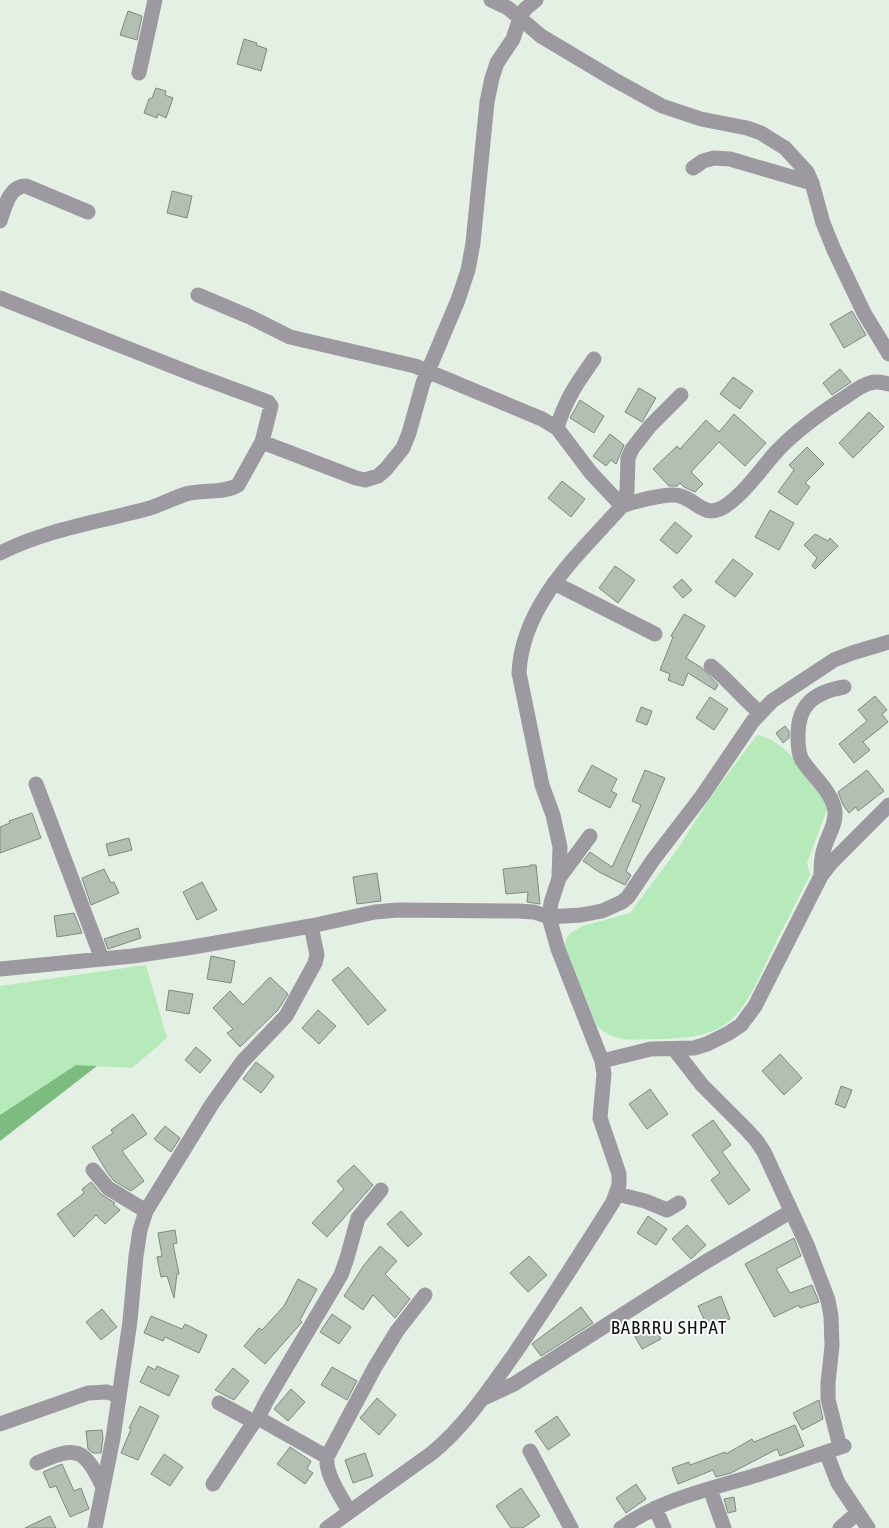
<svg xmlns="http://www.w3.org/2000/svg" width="889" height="1528" font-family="'Asap Condensed',sans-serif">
<rect width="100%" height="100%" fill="#e3f0e3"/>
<path fill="#b7eaba" d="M757,735C785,738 815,784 828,807L807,863L810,875C798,899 786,922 774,946C762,970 748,1008 727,1023C706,1038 682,1038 658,1039C633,1039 617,1044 597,1026L571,962L565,947L566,939L570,933L583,926L630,913L679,847L710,798Z
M146,965L167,1038L132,1068L76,1065L0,1115V986Z"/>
<path fill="#7cbc81" d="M76,1065L97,1066L0,1141V1115Z"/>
<path fill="#b2bfb2" stroke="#7f8b7f" d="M128,11L142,16L137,40L120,35Z
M244,39L257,43L256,45L267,49L261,71L237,64Z
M156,88L166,91L165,95L173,98L166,118L158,114L157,118L144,113L149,99L152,98Z
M172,191L192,196L187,218L167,213Z
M852,311L866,335L844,348L830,324Z
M840,369L851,382L832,395L823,383Z
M733,377L753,391L740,409L720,394Z
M639,388L656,398L642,422L625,412Z
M580,400L604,416L594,433L570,418Z
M869,412L884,427L853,458L839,443Z
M734,414L766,443L745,466L719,442L691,472L703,484L695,492L684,487L680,483L677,486H669L653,469L677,446L680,449L706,420L719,432Z
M610,434L624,445L616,464L611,460L606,466L593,456Z
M807,447L824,464L805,483L810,487L797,505L778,492L794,470L789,465Z
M562,481L585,499L571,517L548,498Z
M770,510L794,523L779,550L755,537Z
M675,522L692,536L677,554L660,540Z
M815,534L828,541L830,538L838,546L815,569L812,566L817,558L804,545Z
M733,559L753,574L735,597L715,582Z
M615,566L635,580L618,603L599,588Z
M682,579L692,590L683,598L673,587Z
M684,614L705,626L686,658L702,668L718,685L715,690L688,673L683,686L668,680L670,674L660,670L673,637L671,636Z
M875,696L887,710L882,714L888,722L863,742L870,750L854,763L839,744L867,721L858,710Z
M710,697L728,709L714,730L696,718Z
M641,707L652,711L647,725L636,721Z
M785,726L789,731V738L783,743L776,733Z
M592,765L617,779L611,791L617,794L610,808L578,791Z
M645,770L665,778L626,871L631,875L625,885L599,872L583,861L590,852L612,867L641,805L632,801Z
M867,770L884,791L858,811L856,807L849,813L843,805L838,792Z
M32,813L41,838L0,853V827L10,823L9,821Z
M129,838L132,850L109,856L106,844Z
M530,865H536L540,904L527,902L528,892L506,894L503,869L530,866Z
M104,869L111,883L114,882L119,893L91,905L82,878Z
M377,873L381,901L357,904L353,877Z
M202,882L217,910L197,920L183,892Z
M74,913L82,933L57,937L54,916Z
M138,928L141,938L108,949L104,939Z
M211,956L235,961L231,983L207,979Z
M348,967L386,1010L368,1025L332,980Z
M270,977L288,994L278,1010L240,1047L227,1033L233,1029L213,1008L230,991L243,1005Z
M169,990L193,994L189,1014L166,1010Z
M318,1010L336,1026L319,1044L302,1028Z
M196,1047L211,1060L200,1073L185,1060Z
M780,1054L802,1078L784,1095L762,1071Z
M256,1062L274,1076L261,1093L243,1079Z
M841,1086L852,1090L845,1108L835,1104Z
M650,1089L668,1114L647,1129L629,1104Z
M133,1114L147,1134L122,1151L144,1181L131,1191L114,1181L107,1172L92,1147L113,1133L111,1130Z
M713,1120L731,1145L722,1152L750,1190L729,1205L711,1180L720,1173L692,1135Z
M165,1126L180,1138L171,1152L154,1139Z
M354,1165L373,1185L327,1237L312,1223L344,1189L337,1181Z
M91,1182L101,1194L115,1203L113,1204L120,1210L105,1224L96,1215L74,1237L57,1214L84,1193L82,1189Z
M401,1211L422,1234L408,1247L387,1224Z
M648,1216L667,1229L656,1245L637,1233Z
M687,1225L706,1245L691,1259L672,1239Z
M175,1230L177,1243L173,1244L179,1274H177L174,1298L167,1276L161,1277L157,1257L162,1256L158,1233Z
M794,1238L801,1256L776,1269L790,1293L812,1285L819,1302L800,1308L799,1305L774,1317L745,1264Z
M380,1246L397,1261L385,1274L410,1299L395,1318L373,1295L363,1310L344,1296L364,1265Z
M529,1256L547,1275L528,1292L510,1273Z
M298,1279L317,1289L300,1320L302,1322L265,1364L244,1346L259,1328L262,1330L284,1306Z
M721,1296L730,1319L708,1328L698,1306Z
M581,1307L593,1323L541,1356L532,1344L533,1343Z
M102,1309L117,1327L101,1340L86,1322Z
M332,1314L351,1327L339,1344L320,1332Z
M151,1316L182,1329L185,1324L207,1335L199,1353L165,1337L163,1341L144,1333Z
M652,1321L661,1339L642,1349L632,1331Z
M148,1366L155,1370L157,1366L179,1376L169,1396L140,1382Z
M332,1367L357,1381L347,1400L321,1385Z
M233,1368L249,1381L234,1400L215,1390Z
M291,1389L305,1402L288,1421L274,1409Z
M377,1398L396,1415L379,1435L360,1418Z
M819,1400L823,1419L802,1430L793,1413Z
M140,1406L159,1416L138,1460L121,1453L131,1429L129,1428Z
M557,1416L570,1435L548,1450L535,1431Z
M795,1425L804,1446L780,1456L777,1449L731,1473L716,1477L713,1470L678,1484L672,1468L689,1462L690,1465L725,1452L726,1454L752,1439L754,1442Z
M102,1430L103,1438L101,1453H93L88,1449L86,1431Z
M290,1447L311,1461L307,1469L313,1473L305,1484L277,1464Z
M365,1453L373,1476L353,1483L345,1460Z
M164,1454L183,1467L170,1486L151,1474Z
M62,1464L74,1491L81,1488L89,1509L70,1517L56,1486L50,1488L43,1472Z
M636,1484L646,1499L626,1513L616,1498Z
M521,1488L540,1516L523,1528H511L496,1506Z
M734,1497L736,1511L728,1513L724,1499Z
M50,1516L56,1528H25Z"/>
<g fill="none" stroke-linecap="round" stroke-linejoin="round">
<path stroke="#9c9aa0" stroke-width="15" d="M491,0L508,8L541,36L613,79L662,106L701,119L747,128L761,133L785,148L807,172L812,183L823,223L834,250L864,313L889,354
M139,73L155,0
M693,168L703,161L714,158L730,159L812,183
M0,221C5,207 9,186 26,186L88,212
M198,295L250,317L290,337L415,366L542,419L557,428L591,473L622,506L627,491L628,458L632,449L650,426L681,395
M0,298L195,375L268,402L271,406L262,442L238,485C224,494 202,489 186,494C174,498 162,504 150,508C99,522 48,529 0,553
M557,428C565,400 577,383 594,359
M262,442L356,478L365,480L378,476L386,469L403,448L409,433L423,383L458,300L468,270L473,243L487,102L492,78L497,63L513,39L520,18L525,9L536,0
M554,583L655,634
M711,666C729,681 743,698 760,713
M36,784L102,959
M821,876C821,867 821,857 824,849C827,837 836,825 835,812C833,792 812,776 802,760C798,753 798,745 798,738C797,705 814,692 844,687
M559,878L590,836
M0,969L133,956L193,947L311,926L375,912L398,910L518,911L534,912L549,917L581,915L602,911L622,902L628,897L653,860L702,796L753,721L772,701L834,660L852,653L889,642
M674,1049L702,1085L746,1129L756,1140L764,1152L807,1245L828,1300L831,1316L832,1346L828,1383V1399L840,1447
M602,1061L651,1049L694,1048L707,1044L729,1033L741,1025L755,1006L821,876L831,863L889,805
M93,1170L108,1188L146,1211
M617,1194L645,1201L667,1210L679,1203
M484,1398L514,1384L702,1264L790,1212
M219,1403L254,1422L258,1418L267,1400L341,1275L347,1258L358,1218L381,1190
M258,1418L327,1457C325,1475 341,1496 349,1511
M0,1424L88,1393L107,1392L119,1396
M530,1451L571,1528
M826,1452L838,1483L868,1528
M327,1457L375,1367L397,1331L425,1295
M37,1463C77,1445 84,1448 103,1487
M213,1484L254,1422
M710,1489L724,1528
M655,1508L664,1528
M95,1528L113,1438L130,1321L136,1256L140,1230L146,1211L212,1104L242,1062L286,1016L315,963L317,955L311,926
M327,1528L432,1453C466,1425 490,1388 515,1353C549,1303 581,1253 613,1202L619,1185V1174L600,1118L604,1074L602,1061L558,949L549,917L551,903L559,878L560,847L553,815L542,785L519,673C522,604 579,554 622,506C632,502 663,494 674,495C698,496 703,526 732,501C750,487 762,467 778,450C798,429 822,412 847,396C854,391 862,385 870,383C877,381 882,382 889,384
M621,1528C662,1499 710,1489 757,1475C786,1466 815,1456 844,1446
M840,1528L857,1513"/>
</g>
<g text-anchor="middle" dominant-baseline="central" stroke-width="4" stroke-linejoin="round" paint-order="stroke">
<g font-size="19" letter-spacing="1" fill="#0d120e" stroke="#fff">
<text x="669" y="1327">BABRRU SHPAT</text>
</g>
</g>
</svg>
